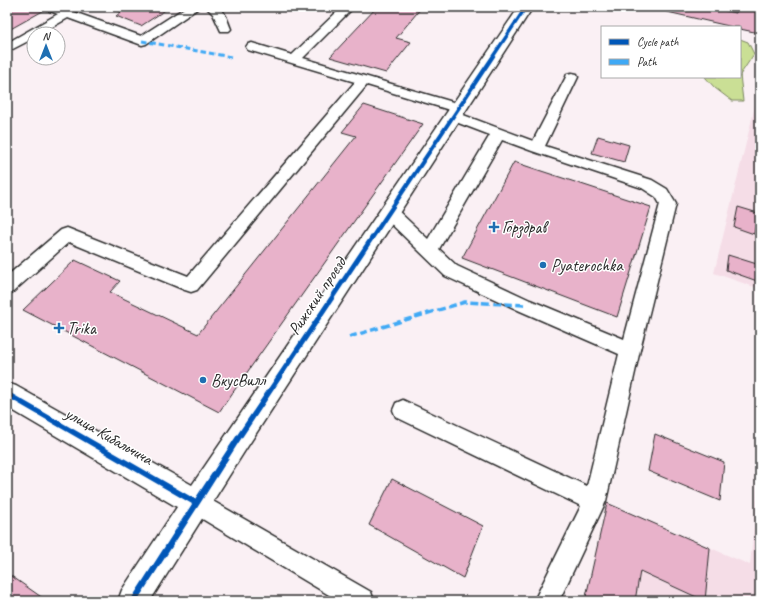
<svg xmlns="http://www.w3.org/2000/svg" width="767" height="608" font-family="Caveat,sans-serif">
<rect width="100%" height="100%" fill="#faf0f4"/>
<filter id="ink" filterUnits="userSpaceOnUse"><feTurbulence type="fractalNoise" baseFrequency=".025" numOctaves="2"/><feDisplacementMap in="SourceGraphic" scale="8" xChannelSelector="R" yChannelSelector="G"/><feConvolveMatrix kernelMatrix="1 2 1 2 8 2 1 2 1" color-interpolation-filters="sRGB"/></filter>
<g filter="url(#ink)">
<path fill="#f5dde7" d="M760,86V289L714,273Z
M760,470V601H585L607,503L750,565Z"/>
<path fill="#cadf95" stroke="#7a8560" d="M740,39L748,42L754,54L740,75L743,101H732L715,88L705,77H740Z"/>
<path fill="#e8b2ca" stroke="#2b2b2b" d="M7,7H50L7,31Z
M107,7H170L141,26L116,16L121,12Z
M377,7H422L396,38L411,42L386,73L330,57Z
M665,7H707L736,13L737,7H760L759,33L740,29V27H733L663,11Z
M364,105L423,124L219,412L23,310L75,260L120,281L110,292L198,334L356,136L342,132Z
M598,136L629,145L624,162L592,153Z
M514,162L651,207L617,317L462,258Z
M738,207L758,213L754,234L734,227Z
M728,255L760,265V282L726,270Z
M655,434L724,462L720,501L648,471Z
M392,479L483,526L463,578L369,525Z
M607,503L710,548L705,601L640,571L635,601H585Z
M7,573L47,601H7Z"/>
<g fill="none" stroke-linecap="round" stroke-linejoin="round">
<defs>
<path id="lane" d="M43,7H60L141,36L186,7H200L146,44L142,45L68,18L40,34H34V38L7,52V43L58,14L45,9Z
M206,7C226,7 224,12 231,29L229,31H221L213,14Z
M342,7H354L303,58L463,105L465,108L463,111L458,112L453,111L367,85L197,290L191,292L185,290L69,242L13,292L7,294V276L61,230L67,228L188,276L355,82L248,50L246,47L248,44L252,43L292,55Z
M572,73L577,74L578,77L545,146L652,180L667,189L676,204L640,350L606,501L559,601H534L581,506L396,417L393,410L396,403L403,400L587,486L619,354L518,310L445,276L383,216L381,212L383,208L389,206L395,208L428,239L490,135L448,119L446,116L448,113L453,112L458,113L533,141L566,77L567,74ZM502,140L532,151L642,188L656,197L660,204L624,339L530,300L457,266L439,249Z
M197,492L371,592L374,601H339L189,511L186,503L189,495Z"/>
<path id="street" d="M519,7H533L244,452L150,601H118L122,590L177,507L7,407V383L16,386L192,485Z"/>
</defs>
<use href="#lane" stroke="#2b2b2b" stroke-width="3"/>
<use href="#street" stroke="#2b2b2b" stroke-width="3"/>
<use href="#lane" fill="#fff" fill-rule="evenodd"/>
<use href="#street" fill="#fff" fill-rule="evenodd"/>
<path stroke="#3fa9f5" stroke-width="3" stroke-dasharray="5.5 3" stroke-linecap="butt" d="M142,41L231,57"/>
<path stroke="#3fa9f5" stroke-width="3.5" stroke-dasharray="8 3.5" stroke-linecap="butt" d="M349,337L465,302L524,305"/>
<defs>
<path id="cycleway" d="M524,7H528L237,445L199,505L137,601H130L192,504L7,397V391L195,499L233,441Z"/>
</defs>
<use href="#cycleway" stroke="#fff" stroke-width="3"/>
<use href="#cycleway" fill="#0057b8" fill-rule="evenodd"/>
</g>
</g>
<g fill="#1f6fb2" stroke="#fff" stroke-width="1.5">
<path d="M492 221h4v4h4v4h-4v4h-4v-4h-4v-4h4z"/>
<circle cx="543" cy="265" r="4"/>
<path d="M57 322h4v4h4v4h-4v4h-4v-4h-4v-4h4z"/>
<circle cx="203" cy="380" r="4"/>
</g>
<g text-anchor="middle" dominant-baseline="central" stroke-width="3" stroke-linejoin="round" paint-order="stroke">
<g font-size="17" fill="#2b2b2b" stroke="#fff" text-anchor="start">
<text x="502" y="227">Горздрав</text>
<text x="551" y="265">Pyaterochka</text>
<text x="67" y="328">Trika</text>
<text x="211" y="380">ВкусВилл</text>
</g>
<g font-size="17" fill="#2b2b2b" stroke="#fff">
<text transform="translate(317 296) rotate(-56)">Рижский проезд</text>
<text transform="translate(109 436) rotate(30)">улица Кибальчича</text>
</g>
</g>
<rect width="767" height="608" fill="none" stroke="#fff" stroke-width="24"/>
<rect x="12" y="12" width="743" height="584" fill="none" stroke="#2b2b2b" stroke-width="1.5" filter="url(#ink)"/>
<rect x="601" y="26" width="140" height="52" fill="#ffffff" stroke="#aaaaaa"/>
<rect x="609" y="39" width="20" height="6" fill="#0057b8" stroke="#aaaaaa"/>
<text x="637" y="46" font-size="12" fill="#2b2b2b">Cycle path</text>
<rect x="609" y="59" width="20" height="6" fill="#3fa9f5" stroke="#aaaaaa"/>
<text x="637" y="66" font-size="12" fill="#2b2b2b">Path</text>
<g transform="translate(46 46)"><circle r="19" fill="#ffffff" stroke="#aaaaaa"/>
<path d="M0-3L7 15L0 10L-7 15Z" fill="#1f6fb2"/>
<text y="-6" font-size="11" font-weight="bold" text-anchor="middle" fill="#2b2b2b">N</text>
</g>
</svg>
